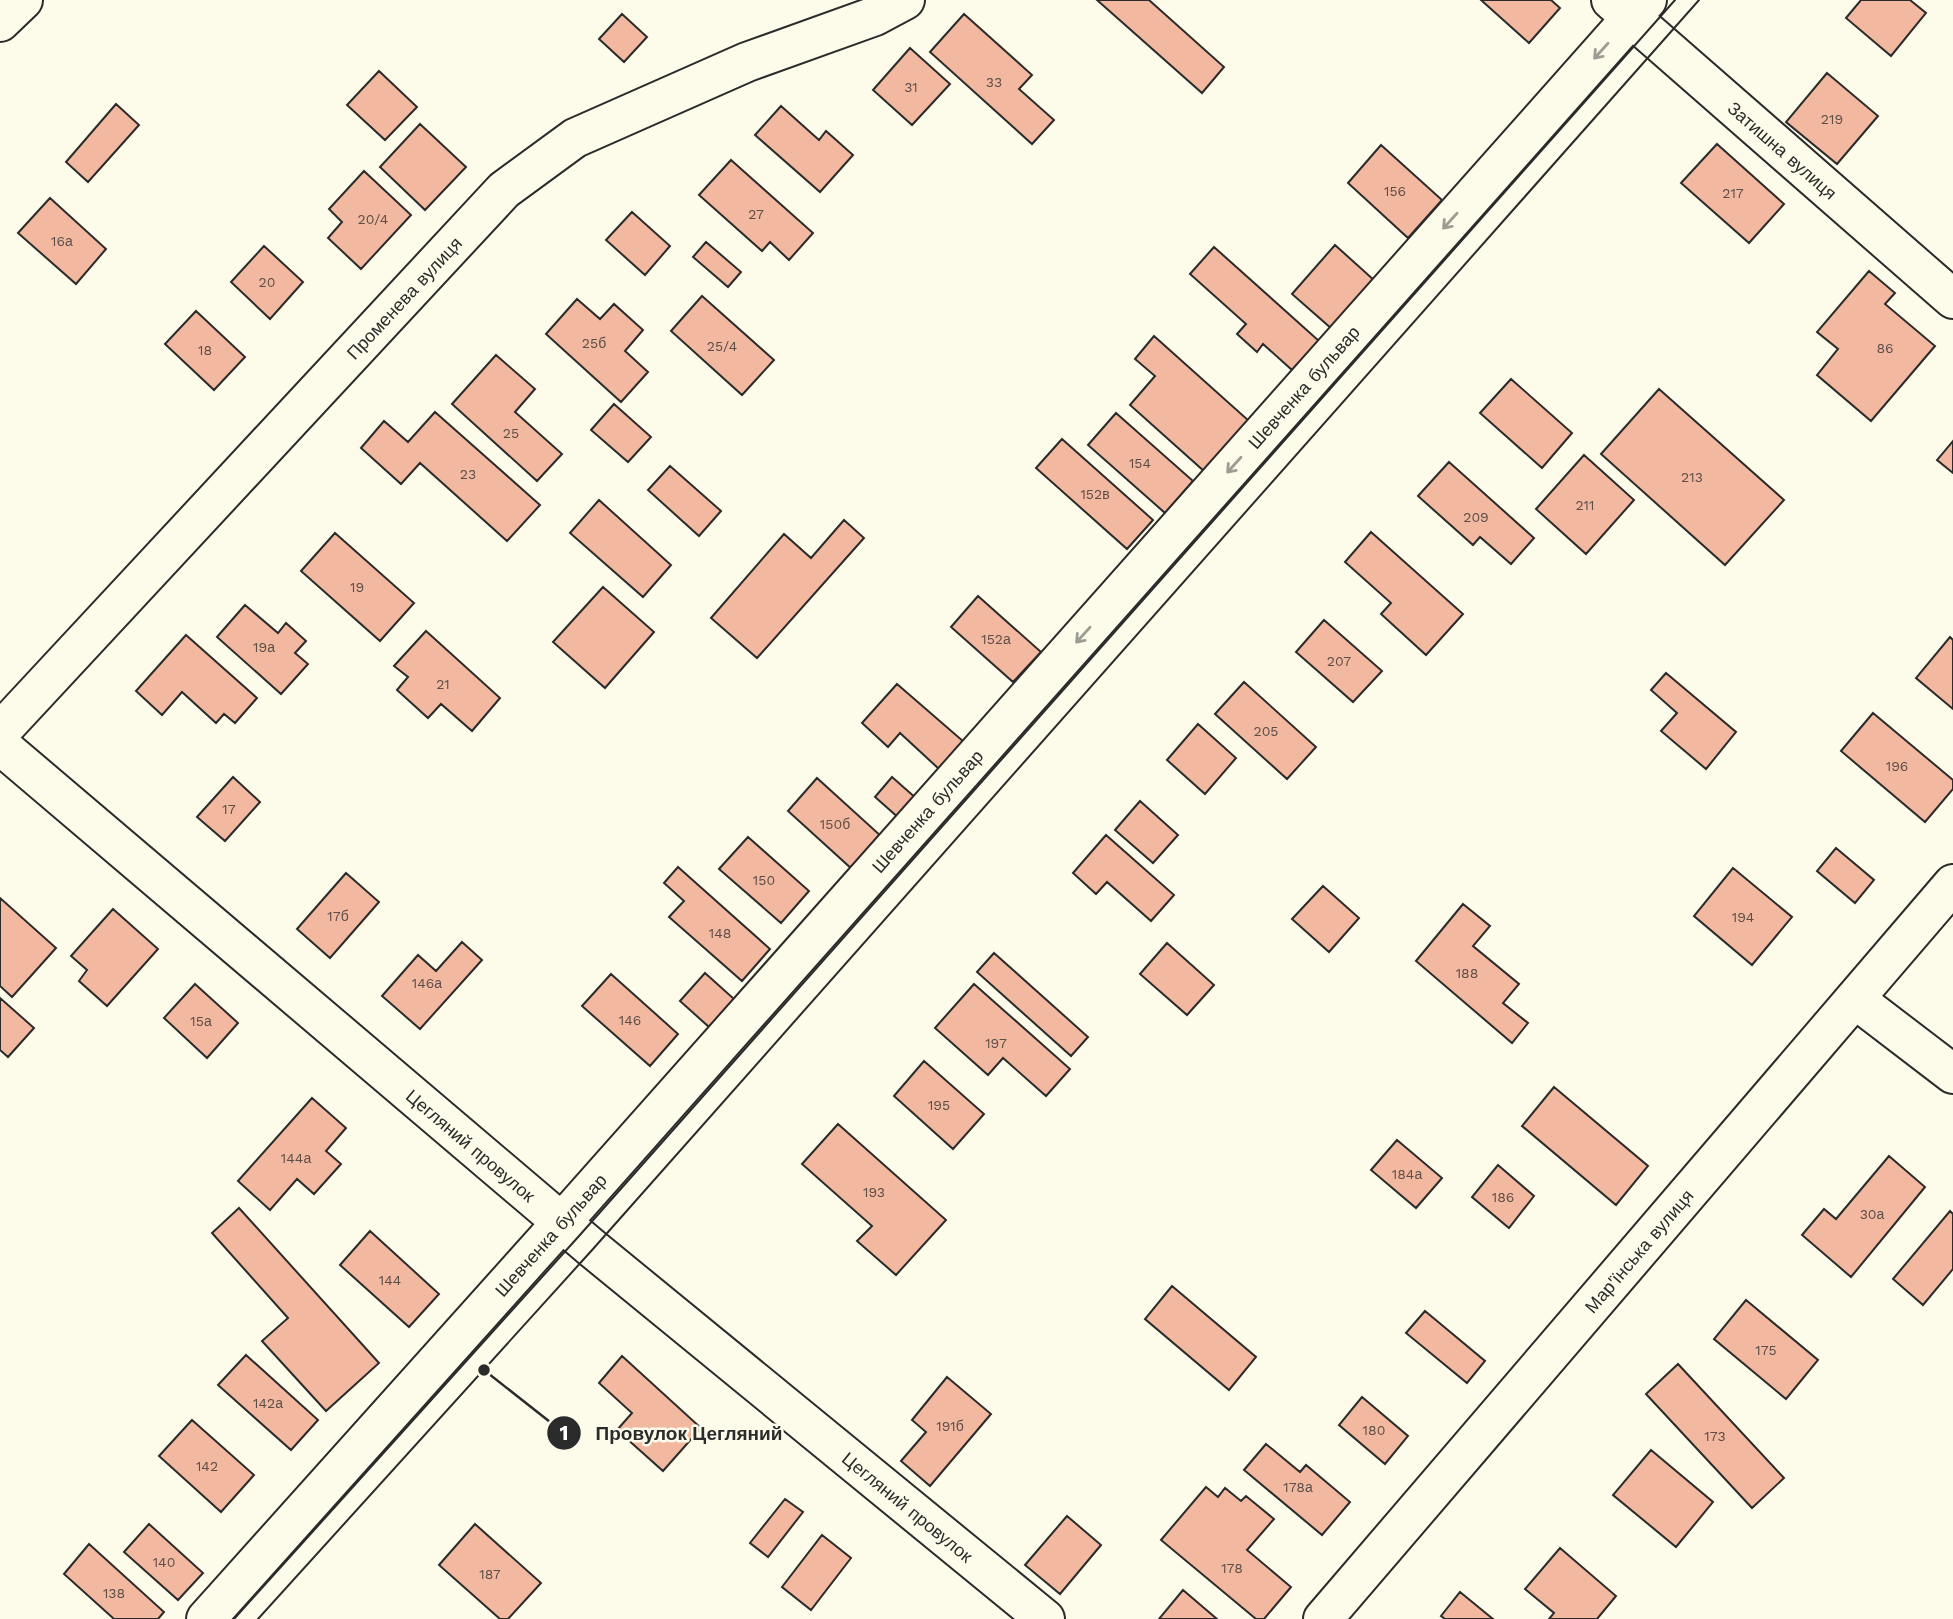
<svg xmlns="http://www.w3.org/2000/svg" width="1953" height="1619" font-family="'Work Sans',sans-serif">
<rect width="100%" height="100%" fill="#fdfbea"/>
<path fill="#f2b8a0" stroke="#2b2b2b" stroke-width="2" d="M1097,0H1149L1224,67L1202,93Z
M1481,0H1551L1560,8L1529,43Z
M1861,0H1910L1926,13L1891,56L1846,18Z
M622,14L647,37L624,62L599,39Z
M964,14L1032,75L1019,89L1054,120L1032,144L930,52Z
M910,48L950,84L912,125L873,90Z
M379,71L417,107L385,140L347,105Z
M1827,73L1878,116L1837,164L1786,122Z
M116,104L139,125L88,182L66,162Z
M781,106L819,140L826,131L853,155L820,192L755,135Z
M420,124L466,167L425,210L380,167Z
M1717,144L1784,204L1749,243L1681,183Z
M1381,145L1442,200L1408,238L1348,183Z
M731,160L813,233L789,260L770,242L762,251L699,195Z
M364,171L411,215L361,269L328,238L342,222L329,209Z
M50,198L106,249L76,284L18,233Z
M632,212L670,246L645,275L606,240Z
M706,242L741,272L728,287L693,257Z
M1335,245L1375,281L1332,329L1292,294Z
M264,246L303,282L270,319L231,282Z
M1214,247L1319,341L1292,370L1263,344L1257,352L1237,334L1246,324L1190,274Z
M1869,271L1895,293L1885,304L1935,346L1871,421L1817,375L1838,349L1817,332Z
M702,296L774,360L742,395L671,331Z
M577,299L600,319L614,304L643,330L625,351L648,372L621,402L546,334Z
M196,311L245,357L214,390L165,344Z
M1154,336L1249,421L1205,472L1130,405L1155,376L1135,359Z
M496,355L535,389L515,412L562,454L537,481L452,404Z
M1511,379L1572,433L1542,468L1480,413Z
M1659,389L1784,500L1725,565L1601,454Z
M614,404L651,437L628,462L591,430Z
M435,412L540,505L507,541L420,463L401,484L361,448L384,421L408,442Z
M1116,413L1193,481L1165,513L1088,445Z
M1062,439L1153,520L1127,549L1036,468Z
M1953,441V473L1937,460Z
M1584,455L1634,500L1586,554L1536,509Z
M1449,462L1534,538L1511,564L1480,537L1473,545L1418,496Z
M670,466L721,511L699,536L648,490Z
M599,500L671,565L643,597L570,533Z
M844,520L864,538L757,658L711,618L784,534L811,558Z
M1371,532L1463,614L1426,655L1381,614L1391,603L1345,562Z
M335,533L414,603L380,641L301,571Z
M603,587L654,632L605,688L553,642Z
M978,596L1041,652L1013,682L951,627Z
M245,605L278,633L286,623L306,641L295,653L308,664L281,694L217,637Z
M1324,620L1382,671L1353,702L1296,652Z
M426,631L500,698L472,731L441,704L428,718L397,690L408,677L394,666Z
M186,635L257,698L235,723L224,714L216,723L182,692L162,715L136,691Z
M1950,637L1953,640V709L1916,678Z
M1666,673L1736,732L1706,769L1661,731L1677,713L1651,690Z
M1244,682L1316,747L1287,779L1215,714Z
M897,684L964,742L939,769L900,733L888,747L862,723Z
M1873,713L1953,780V789L1925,822L1841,751Z
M1198,724L1236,758L1205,794L1167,760Z
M233,777L260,802L225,841L197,817Z
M892,777L917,799L900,819L875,797Z
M817,778L882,837L853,870L788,811Z
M1140,801L1178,835L1153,863L1115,830Z
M1106,835L1174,895L1151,921L1107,882L1096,894L1073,873Z
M748,837L809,891L781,923L719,869Z
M1836,848L1874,880L1855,903L1817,871Z
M678,867L770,949L742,981L669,917L684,901L664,883Z
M1733,868L1792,917L1752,965L1694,916Z
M346,873L379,902L330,958L297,929Z
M1323,886L1359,918L1329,952L1292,919Z
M0,898L56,948L12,997L0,986Z
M1463,904L1490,926L1473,946L1519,984L1503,1003L1528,1023L1512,1043L1416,961Z
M113,909L158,949L107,1006L79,981L87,970L71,956Z
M462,942L482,960L420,1029L382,996L418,955L436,971Z
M1167,943L1214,985L1187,1015L1140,974Z
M994,953L1088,1037L1071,1056L977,972Z
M705,973L734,999L709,1027L680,1001Z
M611,974L678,1034L650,1066L582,1006Z
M195,984L238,1023L207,1058L164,1018Z
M974,984L1070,1069L1046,1096L1003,1058L988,1075L935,1028Z
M0,998L34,1028L8,1057L0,1050Z
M924,1061L984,1114L953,1149L894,1096Z
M1554,1087L1648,1166L1616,1205L1522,1126Z
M312,1098L346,1128L326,1151L341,1164L314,1194L297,1179L270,1210L238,1181Z
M838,1124L946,1220L896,1275L857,1241L872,1226L802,1164Z
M1397,1140L1442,1178L1416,1208L1371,1170Z
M1889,1156L1925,1187L1851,1277L1802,1235L1824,1209L1836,1219Z
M1498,1165L1534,1196L1509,1228L1472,1197Z
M239,1208L379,1363L326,1411L262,1341L288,1318L212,1233Z
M1950,1211L1953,1214V1269L1923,1305L1893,1279Z
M370,1231L439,1294L409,1327L340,1265Z
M1172,1286L1256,1357L1229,1390L1145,1319Z
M1746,1300L1818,1360L1786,1399L1714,1339Z
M1425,1311L1485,1361L1467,1383L1406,1333Z
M246,1355L318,1420L291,1450L218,1385Z
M622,1356L701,1428L663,1471L617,1430L632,1413L599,1383Z
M1678,1364L1784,1478L1752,1508L1646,1394Z
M947,1377L991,1414L930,1486L901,1461L926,1432L912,1420Z
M1362,1397L1408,1436L1385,1464L1339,1425Z
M192,1420L254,1475L221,1512L159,1456Z
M1266,1444L1300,1472L1306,1465L1350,1502L1322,1535L1244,1470Z
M1651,1450L1713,1502L1676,1547L1613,1495Z
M1206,1487L1218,1497L1225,1488L1241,1501L1246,1496L1274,1519L1247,1550L1291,1587L1264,1619H1256L1161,1540Z
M785,1499L803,1512L768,1557L750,1543Z
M1067,1516L1101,1545L1060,1594L1025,1565Z
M149,1524L203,1573L178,1600L124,1552Z
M475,1524L541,1583L508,1619H500L439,1565Z
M822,1535L851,1558L811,1610L782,1587Z
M89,1544L164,1612L158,1619H114L64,1574Z
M1560,1548L1616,1596L1597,1619H1549L1554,1613L1525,1589Z
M1183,1590L1217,1619H1159Z
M1460,1592L1493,1619H1445L1441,1616Z"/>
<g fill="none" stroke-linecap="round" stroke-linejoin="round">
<defs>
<g id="minor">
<path id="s1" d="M1611,0L1953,299"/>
<path d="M0,22L23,0"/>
<path id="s2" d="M0,732L504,190L575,138L747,62L875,16L905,0"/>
<path id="s3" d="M0,745L593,1249L1045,1619"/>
<path d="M1855,999L1953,1074"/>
<path id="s4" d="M206,1619L562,1222L1647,0"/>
</g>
<g id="tertiary">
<path id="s5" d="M1323,1619L1953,884"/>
</g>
</defs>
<use href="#minor" stroke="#2b2b2b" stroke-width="42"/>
<use href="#tertiary" stroke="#2b2b2b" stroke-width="42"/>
<use href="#minor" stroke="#fdfbea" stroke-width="38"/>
<use href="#tertiary" stroke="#fdfbea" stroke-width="38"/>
<path stroke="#2b2b2b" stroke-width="2" d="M234,1619L579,1236L1675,0
M258,1619L593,1249L1699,0"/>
</g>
<defs><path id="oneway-shaft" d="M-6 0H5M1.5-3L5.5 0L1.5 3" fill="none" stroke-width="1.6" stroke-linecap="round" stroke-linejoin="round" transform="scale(1.75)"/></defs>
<g stroke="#9e9d94">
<use href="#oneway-shaft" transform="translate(1601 51) rotate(132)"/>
<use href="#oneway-shaft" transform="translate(1450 221) rotate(132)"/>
<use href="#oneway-shaft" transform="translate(1234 465) rotate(132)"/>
<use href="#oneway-shaft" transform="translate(1083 635) rotate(132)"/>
</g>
<g text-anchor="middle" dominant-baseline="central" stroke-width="5" stroke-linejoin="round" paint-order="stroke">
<g font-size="14" fill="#5d4e48">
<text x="994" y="82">33</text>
<text x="911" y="87">31</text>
<text x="1832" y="119">219</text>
<text x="1395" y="191">156</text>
<text x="1733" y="193">217</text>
<text x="756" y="214">27</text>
<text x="373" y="219">20/4</text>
<text x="62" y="241">16а</text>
<text x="267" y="282">20</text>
<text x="594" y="343">25б</text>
<text x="722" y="346">25/4</text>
<text x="1885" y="348">86</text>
<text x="205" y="350">18</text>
<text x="511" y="433">25</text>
<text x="1140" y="463">154</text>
<text x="468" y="474">23</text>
<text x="1692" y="477">213</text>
<text x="1095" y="494">152в</text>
<text x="1585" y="505">211</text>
<text x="1476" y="517">209</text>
<text x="357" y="587">19</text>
<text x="996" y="639">152а</text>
<text x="264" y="647">19а</text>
<text x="1339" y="661">207</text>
<text x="443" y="684">21</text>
<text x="1266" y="731">205</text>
<text x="1897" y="766">196</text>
<text x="229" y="809">17</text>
<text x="835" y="824">150б</text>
<text x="764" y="880">150</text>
<text x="338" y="916">17б</text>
<text x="1743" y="917">194</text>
<text x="720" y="933">148</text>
<text x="1467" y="973">188</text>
<text x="427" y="983">146а</text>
<text x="630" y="1020">146</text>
<text x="201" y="1021">15а</text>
<text x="996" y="1043">197</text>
<text x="939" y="1105">195</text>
<text x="296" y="1158">144а</text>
<text x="1407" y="1174">184а</text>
<text x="874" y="1192">193</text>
<text x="1503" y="1197">186</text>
<text x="1872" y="1214">30а</text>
<text x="390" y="1280">144</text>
<text x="1766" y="1350">175</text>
<text x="268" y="1403">142а</text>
<text x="950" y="1426">191б</text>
<text x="1374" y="1430">180</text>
<text x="1715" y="1436">173</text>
<text x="207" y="1466">142</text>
<text x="1298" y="1487">178а</text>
<text x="164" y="1562">140</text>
<text x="1232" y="1568">178</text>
<text x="490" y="1574">187</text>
<text x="114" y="1593">138</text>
</g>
<g font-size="18" fill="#2b2b2b" stroke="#fdfbea">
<text stroke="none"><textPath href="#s1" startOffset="228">Затишна вулиця</textPath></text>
<text stroke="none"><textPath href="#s2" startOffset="593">Променева вулиця</textPath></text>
<text stroke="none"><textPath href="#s4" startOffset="1650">Шевченка бульвар</textPath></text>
<text stroke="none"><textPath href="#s4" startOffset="1083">Шевченка бульвар</textPath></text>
<text stroke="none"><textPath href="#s3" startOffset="618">Цегляний провулок</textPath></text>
<text stroke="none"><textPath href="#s4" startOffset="516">Шевченка бульвар</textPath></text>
<text stroke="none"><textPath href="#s5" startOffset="485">Мар'їнська вулиця</textPath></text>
<text stroke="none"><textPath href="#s3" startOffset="1185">Цегляний провулок</textPath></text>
</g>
</g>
<path fill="none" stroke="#2b2b2b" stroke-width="2.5" d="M484 1370L564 1433"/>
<g fill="#2b2b2b" stroke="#fdfbea" stroke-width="2.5">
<circle cx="484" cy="1370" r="7"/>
<circle cx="564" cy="1433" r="18"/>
</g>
<g font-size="21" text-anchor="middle" font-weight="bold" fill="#fff">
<text x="564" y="1440">1</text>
</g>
<g font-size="19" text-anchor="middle" font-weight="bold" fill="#2b2b2b" stroke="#fdfbea" stroke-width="5" stroke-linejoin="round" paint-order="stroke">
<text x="689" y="1440">Провулок Цегляний</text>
</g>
</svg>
